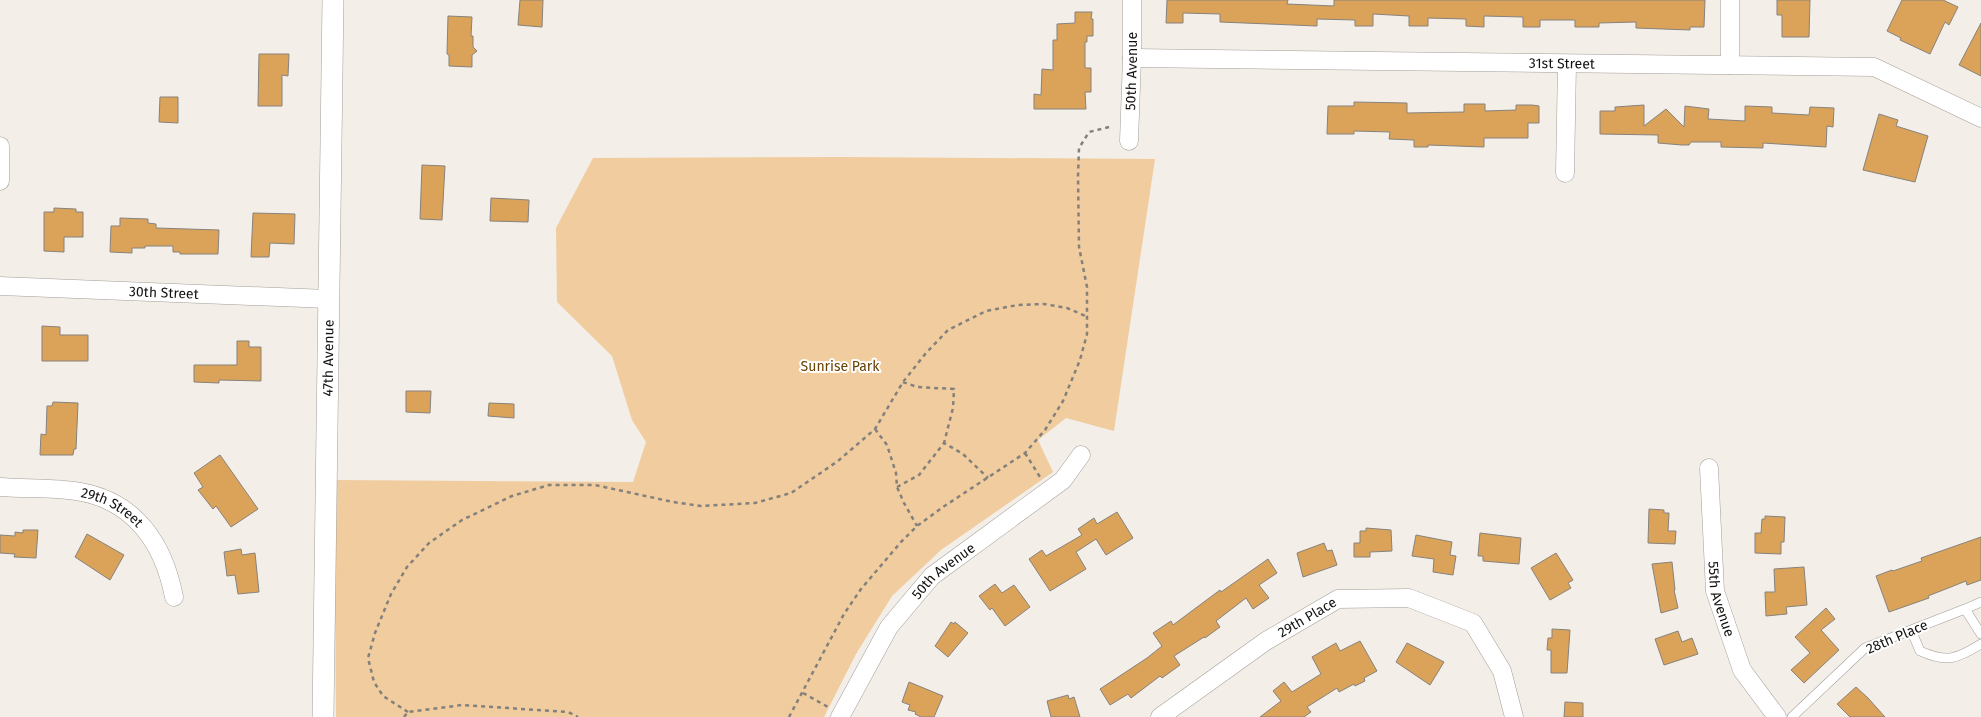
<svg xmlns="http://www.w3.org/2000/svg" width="1981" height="717" font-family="'Fira Sans',sans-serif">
<rect width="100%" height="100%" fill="#f3eee7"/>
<path fill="#f0cc9e" d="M841,157L1155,159L1114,431L1066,418L1038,440L1053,472L941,550L892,596L856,654L824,717H336L334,480L633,482L646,442L632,420L612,356L557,302L556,228L593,158Z"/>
<path fill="#daa359" stroke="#87827c" d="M520,0H543L542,27L518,25Z
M1167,0H1288L1287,4L1334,6V0H1705L1704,27H1690V30L1636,28V22L1599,23V27H1575V20H1540V27H1523V17L1484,16V27L1466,26V19L1428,18V26H1409V16L1373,14V26H1355V20L1317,19V26L1220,22V14L1183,13V23H1166Z
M1777,0H1810L1809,37H1782V15H1777Z
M1902,0H1943L1958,7L1949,25L1945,22L1930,54L1900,40L1901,38L1887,31Z
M1075,12H1092L1091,19H1093V36H1087V42H1085V68H1091V92H1085L1086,109H1034V94L1041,95L1042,69L1053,70V40H1057V24L1075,23Z
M448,16L472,17L471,36H473V47L477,51L472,55V67L449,66V55L447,54Z
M1981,23V76L1959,65Z
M259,54H289L288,76L282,75V106H258Z
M160,97H178V123L159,122Z
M1354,102L1407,103V113L1464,112V104H1485V111L1516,110V105H1532L1539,106V123H1528V138H1484V147L1428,145V147H1414V140L1389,139L1390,132L1354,131V134H1327L1328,106H1354Z
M1644,105V126L1666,109L1684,127L1685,106L1709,109L1708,119L1745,121V106L1772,107V113L1809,115L1810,107L1834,108L1833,127L1827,126L1826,147L1763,143V148L1721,147V142H1691L1689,145H1682L1658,143V135L1600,134V111H1615V107Z
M1879,114L1898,120L1896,126L1928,136L1915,182L1863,170Z
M422,165L445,166L442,220L420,219Z
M491,198L529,200L528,222L490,221Z
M54,208L76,209V212H83V237H64V252L44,251V212H54Z
M253,213L295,214L294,244L270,243L269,257H251Z
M120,218L148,219V223L156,224V228L219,230L218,254H180V252H173V246H145V248H132V253L110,252L111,226H120Z
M42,326L60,327V335H88V361H42Z
M237,341H249V347H261V381L219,380V383L194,382V365H237Z
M406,391H431L430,413L406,412Z
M53,402L78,403L76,449H74L73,455H40L41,434L46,435L47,406H52Z
M489,403L514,404V418L488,416Z
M220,455L258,509L231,527L216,506L213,509L198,490L203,487L194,473Z
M1649,509L1664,510V513H1669L1668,531H1676L1675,544L1648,543Z
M1117,512L1133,538L1106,555L1096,539L1076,552L1086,569L1050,591L1029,559L1042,550L1046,556L1082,535L1078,529L1094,518L1097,524Z
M1765,516L1785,517L1784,542H1781V554L1755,553V533H1761L1762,519H1765Z
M1366,528L1391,530L1392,551L1370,552V557H1354V543H1360V531H1366Z
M23,530H38L36,558L14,557L15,554L0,553V535L15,536V532L23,533Z
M1480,533L1521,538L1519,564L1483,561V556H1478Z
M87,534L124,555L110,580L75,557Z
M1416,535L1452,542L1450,555L1456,556L1453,575L1433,572L1434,559L1412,556Z
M1981,537V580L1967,585L1966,581L1928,596L1929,598L1889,612L1876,576L1892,570L1893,571L1922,561L1921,558Z
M1324,543L1327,551L1332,550L1337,565L1303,577L1297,553Z
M241,549L242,555L255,553L259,592L238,594L235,575L227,576L224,552Z
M1556,553L1573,580L1568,583L1571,588L1550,600L1531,568Z
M1268,559L1277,573L1259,585L1269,598L1253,609L1246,598L1216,621L1220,627L1205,638L1204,637L1174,656L1180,665L1162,678L1160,676L1131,698L1128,694L1110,705L1100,689L1147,658L1162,646L1153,633L1171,621L1173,625L1220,590L1221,592Z
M1672,562L1675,590H1674L1678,608L1661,613L1652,564Z
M1804,567L1807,605L1786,607L1787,614L1766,616L1765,592H1775L1774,569Z
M995,584L1002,593L1014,585L1030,607L1005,626L992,608L990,610L979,596Z
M1826,608L1835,619L1821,630L1839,650L1804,683L1791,670L1810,653L1795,637Z
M951,622L954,624L955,622L968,633L948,657L935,646Z
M1552,629L1570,630L1567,673H1551V650H1547L1548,638H1552Z
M1678,631L1682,642L1692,638L1698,654L1664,665L1655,639Z
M1360,641L1377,671L1364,678L1365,681L1355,686L1354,684L1339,692L1337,688L1307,707L1311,712L1304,717H1260L1281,701L1273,691L1284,682L1292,692L1321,674L1312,657L1336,643L1340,651Z
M1407,643L1444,662L1430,685L1396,662Z
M909,682L943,696L934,717H921L915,714L916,712L908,710L910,705L902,702Z
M1856,687L1868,698L1885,717H1850L1837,704Z
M1068,695L1069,699L1074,697L1080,717H1051L1047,701Z
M1565,702L1583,703V717H1564Z"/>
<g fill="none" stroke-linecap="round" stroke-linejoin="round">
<defs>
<path id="service" d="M1965,609L1981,602
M1911,630L1920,651C1947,663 1957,659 1981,644
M1792,717L1865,648L1965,609L1981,634"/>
<g id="minor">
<path id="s1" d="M1132,58L1874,67L1981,118"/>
<path d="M1730,65V0"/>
<path id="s2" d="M1129,141L1132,58V0"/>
<path d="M1565,173L1567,64"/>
<path d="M0,181V146"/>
<path id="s3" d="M0,286L328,299"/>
<path id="s4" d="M1709,468L1715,591L1742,670L1777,717"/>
<path id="s5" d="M0,487C27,489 55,487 81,492C136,502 164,545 174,597"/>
<path id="s6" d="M840,717L889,627L932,576L1063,480L1081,455"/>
<path id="s7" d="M1160,717L1266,641L1338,599L1409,598L1473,623L1502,671L1514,717"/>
</g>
<g id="tertiary">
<path id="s8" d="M323,717L333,0"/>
</g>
</defs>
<use href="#service" stroke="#a39e98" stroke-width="10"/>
<use href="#minor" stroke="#a39e98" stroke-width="19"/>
<use href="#tertiary" stroke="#a39e98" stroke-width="22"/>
<path stroke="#84817c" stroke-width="2.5" stroke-dasharray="4 4" stroke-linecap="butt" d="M903,382L917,387L954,389L953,408L944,443
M875,429L887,445L896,473L897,487L904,503L917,526
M1025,453L1040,477
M897,487L919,475L944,443L963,454L988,478
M803,693L828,707
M408,712L383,696L374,682L368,658L375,633L391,594L407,567L429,543L462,520L512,496L549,485H595L673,502L701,506L755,503L791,493L838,461L875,429L903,382L926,353L948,330L986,311L1018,305L1044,304L1067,308L1088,317
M404,717L408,712L462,705L568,712L578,717
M789,717L844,614L861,589L901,542L917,526L943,507L1025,453L1045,430L1063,401L1080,360L1087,334V287L1079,247L1078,176L1079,148L1089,132L1113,126"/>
<use href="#service" stroke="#fff" stroke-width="9"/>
<use href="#minor" stroke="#fff" stroke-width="18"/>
<use href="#tertiary" stroke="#fff" stroke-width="21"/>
</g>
<g text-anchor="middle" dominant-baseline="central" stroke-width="4" stroke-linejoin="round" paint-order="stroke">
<g font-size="14" fill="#12110f" stroke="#fff">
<text stroke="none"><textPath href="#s1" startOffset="430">31st Street</textPath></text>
<text stroke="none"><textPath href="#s2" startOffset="70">50th Avenue</textPath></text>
<text stroke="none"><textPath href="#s3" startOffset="164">30th Street</textPath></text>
<text stroke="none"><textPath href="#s8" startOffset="359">47th Avenue</textPath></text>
<text stroke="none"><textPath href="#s5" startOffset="116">29th Street</textPath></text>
<text stroke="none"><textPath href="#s6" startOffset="181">50th Avenue</textPath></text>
<text stroke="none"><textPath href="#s4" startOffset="132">55th Avenue</textPath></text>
<text stroke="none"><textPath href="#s7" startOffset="178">29th Place</textPath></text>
<text transform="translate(1897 637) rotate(-23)">28th Place</text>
</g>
<g font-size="14" fill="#664203" stroke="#fff">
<text x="840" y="366">Sunrise Park</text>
</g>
</g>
</svg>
